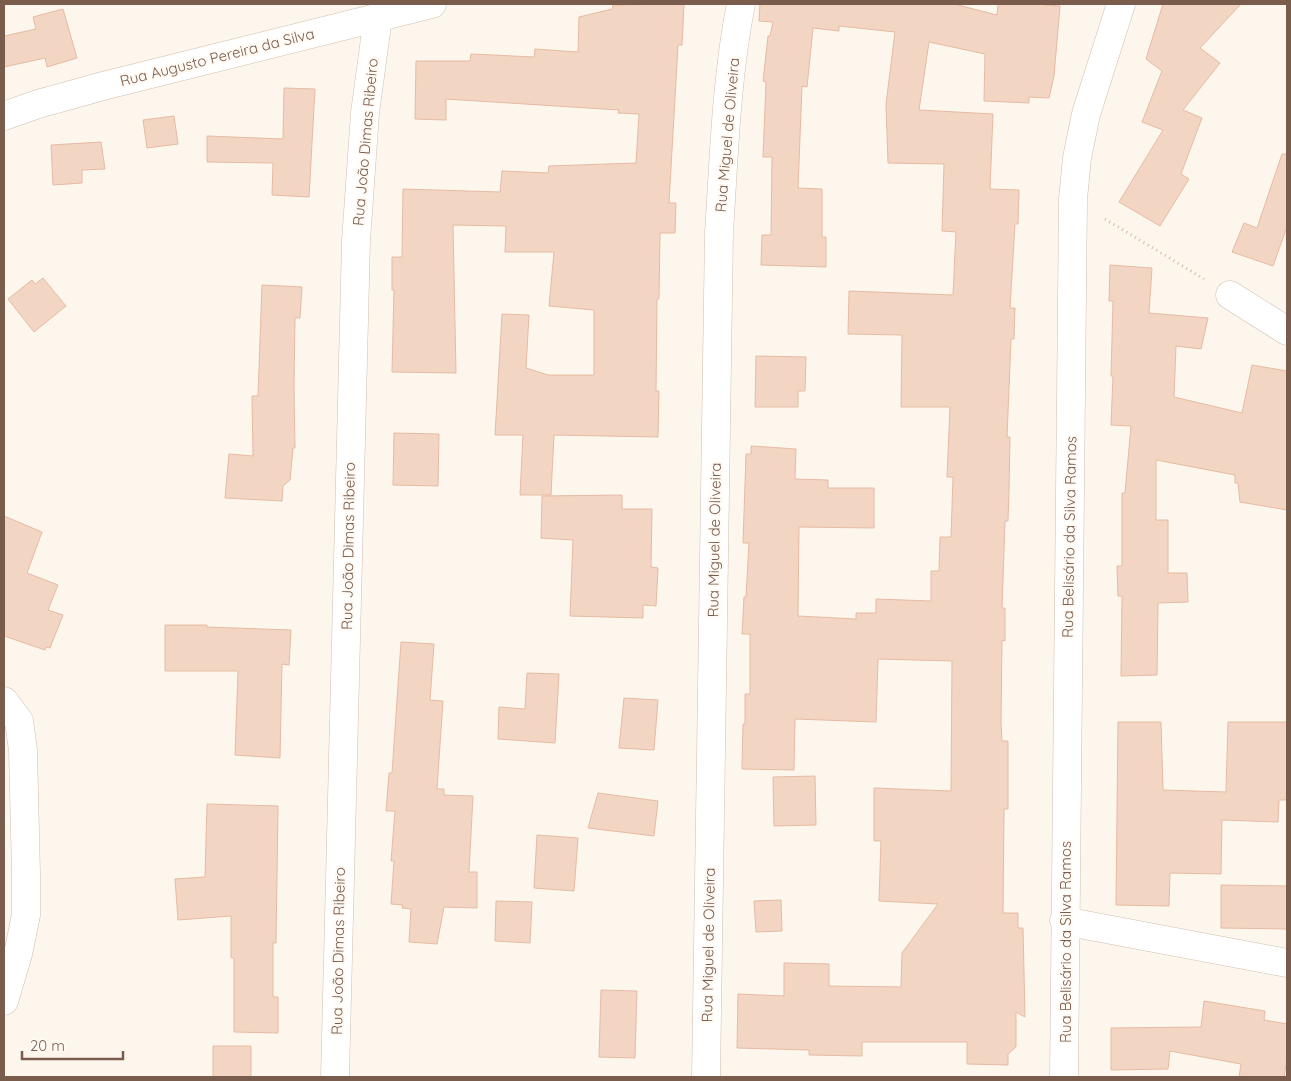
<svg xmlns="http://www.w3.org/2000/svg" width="1291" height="1081" font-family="Quicksand,sans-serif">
<rect width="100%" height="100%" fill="#fdf6ec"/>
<path fill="#f3d5c3" stroke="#e6bba3" d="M684,4L682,45H678L669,203H676L675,233H660L659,299H657L656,391H659L658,437L554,435L551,495H520L523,435H495L502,314L529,315L526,368L548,375H594V310L549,306L554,252H505L506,226L453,225L456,373L392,372L394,290H392V257H402L403,189L500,192L502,171L548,173L549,166L636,163L639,114L618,113L619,110L446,99V120L415,119L416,61H470L471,54L534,57L535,49L578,52L579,17L612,9L613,5Z
M760,4H954L997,15L998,4H1034L1060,6L1054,76L1049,98L1029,97V103L984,101L985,54L929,42L919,110L993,114L990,189L1019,190L1018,224H1015L1010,308H1015L1014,339H1011L1007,437H1010L1009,490L1008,521H1005L1002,608H1005V641L1002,640L1001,723L1002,741H1008V809H1004L1003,913H1018V928H1023L1025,1017L1016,1012V1047L1008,1054V1065L967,1064V1042H862V1056L809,1055V1050L737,1048L738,994L784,996V963L829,964V986L901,987L902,953L938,904L879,901L881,841H874V788L951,791L952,661L878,659L876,722L795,719L794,770L742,769L743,724H745V694H750V634H742L744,597H746L749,543H743L746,454H751V446L796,449L795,479L828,480V488H874V528L799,527L798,616L856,619V613H876V599L931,601V571H939L940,537H951L953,477H947L950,407H901L902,335L848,334L849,291L953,295L956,232L942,231L944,164L888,163L886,104L895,32L839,26V31L813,28L807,87L802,86L798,188L822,189V237H826V267L761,265L762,235H771L772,157H763L766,82L763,81L768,36H770L773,22L759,21Z
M1163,4H1241L1200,48L1220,63L1183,110L1202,118L1181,174L1189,179L1160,226L1119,202L1163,130L1142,122L1162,71L1146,59Z
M63,9L77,58L47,67L45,58L4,67V36L36,29L33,17Z
M284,88L315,89L309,197L272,195L273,163L207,162V136L283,139Z
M174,116L178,144L147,148L143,120Z
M101,142L105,169L82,170V183L53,185L51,145Z
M1282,154H1287V227L1273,266L1232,252L1244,223L1257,228Z
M1110,265L1152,268L1149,313L1208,318L1201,349L1176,346L1174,397L1242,413L1252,365L1287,371V510L1240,502L1238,483H1235V475L1156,460V520H1168V573H1187L1188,602L1158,603L1157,675L1121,676L1122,596H1118L1117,566H1122V493H1125L1131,426L1111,425L1113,376H1111L1113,301H1109Z
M43,278L66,306L34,332L8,299L32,280L35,284Z
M262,285L302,287L300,318H295L294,386L295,448H293L290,480L283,486L282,501L225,498L229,454L253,456L252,396H258Z
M756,356L806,357L805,391H798V407H755Z
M394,433L439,434L438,486L393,485Z
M622,495V509H652L651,567L658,568L656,606L643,605V618L570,616L573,540L541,538L542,496Z
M4,516L42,532L27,573L58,585L48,610L63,615L50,648L46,647L45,650L4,636Z
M165,625H207V627L291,630L289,665L282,664L280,758L235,755L238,671H165Z
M401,642L434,644L430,700L443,701L437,789H444V795L473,796L469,872H477V908L444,907L437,944L409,942L411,909L402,908L403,905L391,904L394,861H391L395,811H386L389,773H392Z
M527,673L559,674L555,743L498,739L499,707L525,709Z
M624,698L658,700L654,750L619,748Z
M1118,722H1161L1163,790L1226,792L1228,722H1287V800H1279L1278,822L1222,820L1221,874L1170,873L1169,906L1116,905Z
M815,776L816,825L774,826L773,777Z
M598,793L658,801L654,836L588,828Z
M207,804L278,806L276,943H273V997H278V1033L234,1032V958H231V916L178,920L175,879L205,877Z
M537,835L578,838L574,891L534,888Z
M1221,885L1287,886V929L1221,928Z
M781,900L782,931L756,932L754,901Z
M496,901L532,902L530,943L495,941Z
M601,990L637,991L635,1058L599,1057Z
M1204,1001L1265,1011L1264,1020L1287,1024V1059L1284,1077H1239L1241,1064L1170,1051L1168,1069L1111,1070V1028L1201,1027Z
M213,1046H251V1077H213Z"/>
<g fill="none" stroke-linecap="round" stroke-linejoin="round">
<defs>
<path id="minor" d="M4,116L38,104L103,86L432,4
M1230,295L1287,331
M4,701L19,721L23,750L26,874V915L18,954L4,1001
M1064,921L1287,963
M335,1077L356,241L365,113L378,17
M706,1077L719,233C724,157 726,79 741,4
M1064,1077L1073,199L1077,158L1086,114L1121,4"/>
</defs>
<use href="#minor" stroke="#d1beb0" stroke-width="29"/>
<path stroke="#d9b8a5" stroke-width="3" stroke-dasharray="1 4" stroke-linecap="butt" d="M1105,219L1204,279"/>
<use href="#minor" stroke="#fff" stroke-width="28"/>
</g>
<g text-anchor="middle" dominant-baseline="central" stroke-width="4.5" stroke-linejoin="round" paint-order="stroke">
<g font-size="15" fill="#7a5c4d" stroke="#fffaf3">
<text transform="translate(217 57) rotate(-14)">Rua Augusto Pereira da Silva</text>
<text transform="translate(727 135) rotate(-85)">Rua Miguel de Oliveira</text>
<text transform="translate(365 142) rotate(-85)">Rua João Dimas Ribeiro</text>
<text transform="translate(1069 537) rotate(-89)">Rua Belisário da Silva Ramos</text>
<text transform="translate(714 540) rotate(-89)">Rua Miguel de Oliveira</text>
<text transform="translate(348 546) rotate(-89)">Rua João Dimas Ribeiro</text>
<text transform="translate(1065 942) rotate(-90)">Rua Belisário da Silva Ramos</text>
<text transform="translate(708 945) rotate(-89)">Rua Miguel de Oliveira</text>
<text transform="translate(338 951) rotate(-89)">Rua João Dimas Ribeiro</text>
</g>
</g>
<rect width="1291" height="1081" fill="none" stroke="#7a5c4d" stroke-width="10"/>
<path d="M22 1051v8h101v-8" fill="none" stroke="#7a5c4d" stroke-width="2.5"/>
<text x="30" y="1051" font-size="15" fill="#7a5c4d" stroke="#fffaf3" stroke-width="4" paint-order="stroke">20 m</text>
</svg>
